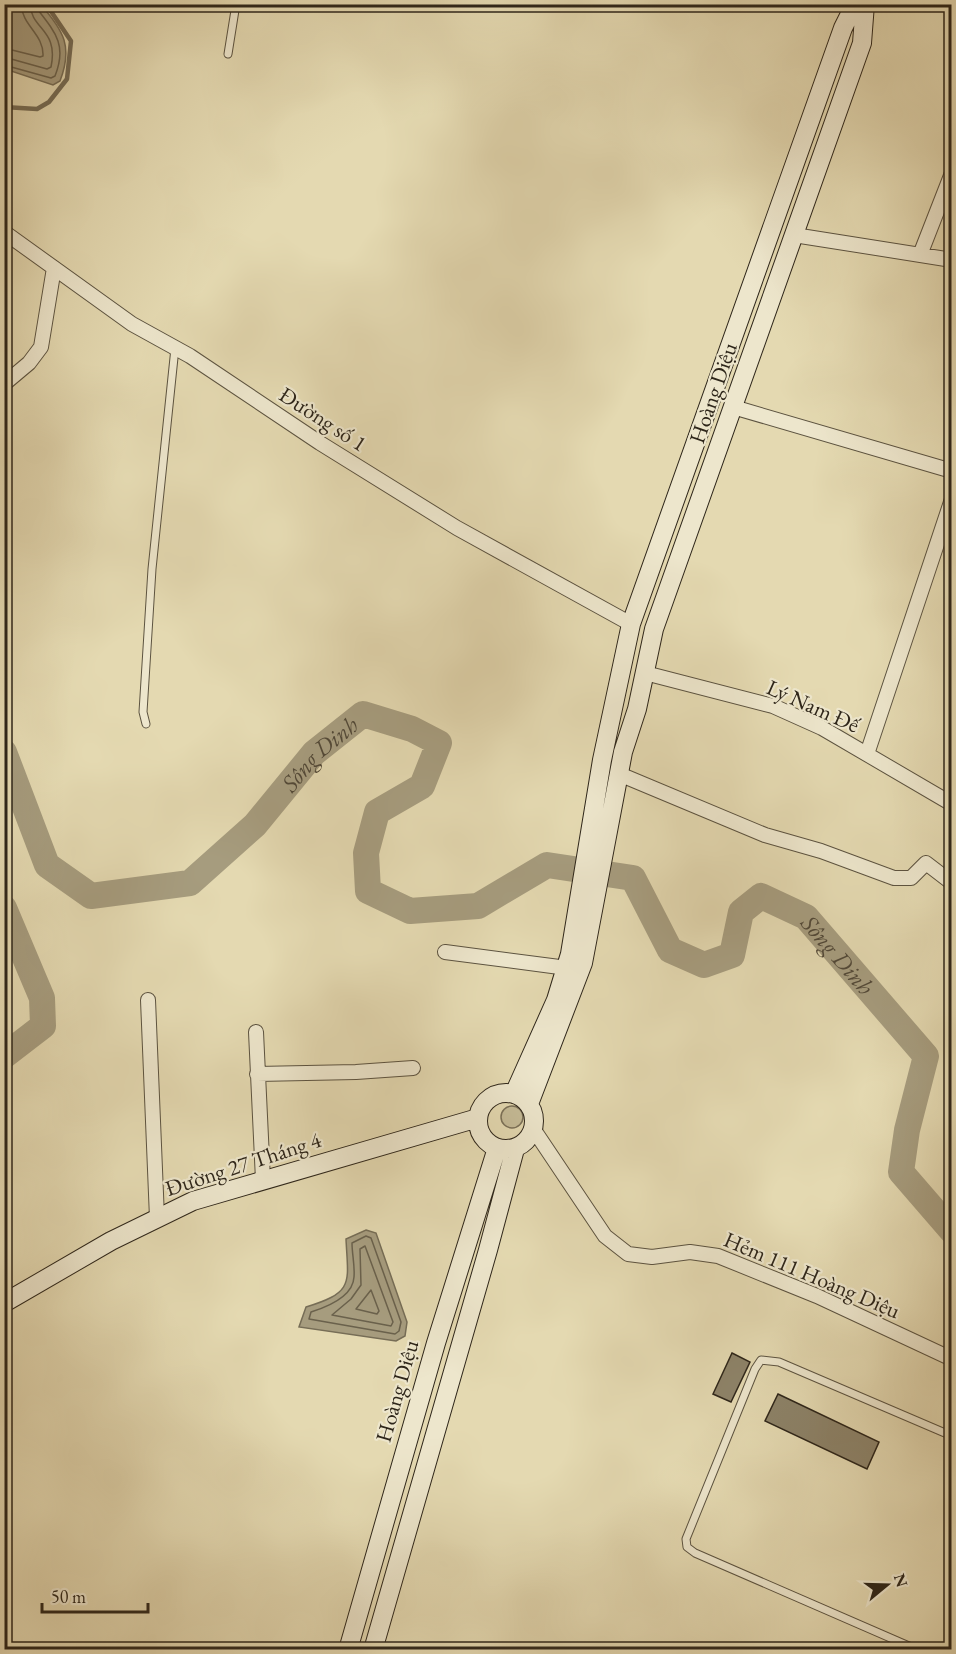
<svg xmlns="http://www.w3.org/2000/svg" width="956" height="1654" font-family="'EB Garamond',serif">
<rect width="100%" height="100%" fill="#e4d9b1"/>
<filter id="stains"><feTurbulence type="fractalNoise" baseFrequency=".00333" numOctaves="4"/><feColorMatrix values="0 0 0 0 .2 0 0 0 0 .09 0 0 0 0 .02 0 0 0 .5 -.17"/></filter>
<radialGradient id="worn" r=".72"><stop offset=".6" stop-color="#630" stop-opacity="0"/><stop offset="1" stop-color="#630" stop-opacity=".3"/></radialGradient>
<path fill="#c5bb97" stroke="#7a7058" stroke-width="1.5" d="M501 1117a11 11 0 1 1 22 0a11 11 0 1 1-22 0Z"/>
<path fill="#a69c7e" stroke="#766d56" stroke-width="1.5" d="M5,4L41,5C64,31 73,47 60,81L53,85L5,69Z
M366,1230L376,1233L407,1322L405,1336L396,1341L299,1327L306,1307C355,1292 348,1283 346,1239Z"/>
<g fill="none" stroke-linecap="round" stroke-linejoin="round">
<path stroke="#6a614c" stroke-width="1.5" d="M4,48L40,57L43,56C44,34 22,26 21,4
M4,57L47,69L51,67C59,29 31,30 30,4
M4,65L51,78L55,76C67,46 56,33 38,10L37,4
M366,1236L371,1238L401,1322L399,1331L395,1334L309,1319L311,1312C327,1307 353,1297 354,1277C355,1266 352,1254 352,1243Z
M365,1246L393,1322L391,1326L332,1315L351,1299L361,1285L360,1249Z
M371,1290L379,1311L377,1314L356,1309Z"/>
<path stroke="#766d56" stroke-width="4.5" d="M4,107L37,109L49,102L67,79L71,41L46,4"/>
<g stroke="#a69c7e" stroke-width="26">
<path id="s1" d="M4,752L47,865L91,896L190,883L255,825L314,753L363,714L412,729L439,743L422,786L377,812L366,853L368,891L410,911L478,906L547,865L633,878L670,950L704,965L732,955L741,912L761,896L806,917L926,1056L907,1130L901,1172L952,1231"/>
<path d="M4,908L42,998L43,1026L4,1056"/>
</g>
</g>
<path fill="#8d8369" stroke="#2e261a" stroke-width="1.5" d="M732,1353L750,1362L731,1402L713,1394Z
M778,1394L879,1442L867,1469L765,1421Z"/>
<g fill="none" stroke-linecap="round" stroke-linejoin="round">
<defs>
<path id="lane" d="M228,54L236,4
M146,724L143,712L152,569L175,348
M918,1650L695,1553L687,1547L686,1539L755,1369L761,1360L779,1362L952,1436"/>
<path id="street" d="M4,232L132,324L190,356L320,443L457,528L631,624
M794,235L952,260
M920,255L952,173
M4,384L29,363L41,347L54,268
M733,407L952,471
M645,673L773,706L822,728L952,804
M867,754L952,499
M619,774L765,835L821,851L894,878H911L926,863L952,883
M445,952L567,968
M148,1000L157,1218
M256,1032L263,1180
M257,1074L356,1072L413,1068
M534,1130L605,1236L628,1254L652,1257L690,1252L718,1256L817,1296L952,1359"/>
<path id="secondary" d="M478 1121a28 28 0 1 1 56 0a28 28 0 1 1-56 0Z
M514,1094L556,1000L570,954L602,760L631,624L843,28L855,4
M529,1104L583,963L623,752L637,709L654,629L862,43L865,4
M4,1303L111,1241L193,1201L478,1118
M348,1650L436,1343L497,1148
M373,1650L488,1250L515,1149"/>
</defs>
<use href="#lane" stroke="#5c5340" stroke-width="9"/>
<use href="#street" stroke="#5c5340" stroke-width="16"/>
<use href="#secondary" stroke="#2e261a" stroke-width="20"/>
<use href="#lane" stroke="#ede6cc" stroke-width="7"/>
<use href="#street" stroke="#ede6cc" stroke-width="14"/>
<use href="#secondary" stroke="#ede6cc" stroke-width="18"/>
</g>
<g text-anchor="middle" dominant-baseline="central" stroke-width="4.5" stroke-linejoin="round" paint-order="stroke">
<g font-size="22" fill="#2e261a" stroke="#ede6cc">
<text transform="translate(713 393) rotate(-71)">Hoàng Diệu</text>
<text transform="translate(323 419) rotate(33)">Đường số 1</text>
<text transform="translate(813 706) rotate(24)">Lý Nam Đế</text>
<text transform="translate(243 1164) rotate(-18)">Đường 27 Tháng 4</text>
<text transform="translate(812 1275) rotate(23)">Hẻm 111 Hoàng Diệu</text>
<text transform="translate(397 1391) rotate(-74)">Hoàng Diệu</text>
</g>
<g font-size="24" font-style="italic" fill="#524938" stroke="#ede6cc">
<text stroke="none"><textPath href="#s1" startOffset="458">Sông Dinh</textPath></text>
<text stroke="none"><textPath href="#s1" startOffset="1376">Sông Dinh</textPath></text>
</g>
</g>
<rect width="956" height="1654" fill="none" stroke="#e4d9b1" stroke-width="24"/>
<rect x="6" y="6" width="944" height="1642" fill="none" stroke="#2e261a" stroke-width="3"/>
<rect x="12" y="12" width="932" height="1630" fill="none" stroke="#2e261a" stroke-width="1.5"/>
<g transform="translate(887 1585) rotate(71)" stroke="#ede6cc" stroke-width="4.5" paint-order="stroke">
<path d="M0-4.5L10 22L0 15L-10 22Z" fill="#2e261a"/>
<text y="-9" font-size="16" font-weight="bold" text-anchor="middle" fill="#2e261a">N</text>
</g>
<path d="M42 1603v9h106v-9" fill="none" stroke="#2e261a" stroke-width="3"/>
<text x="51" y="1603" font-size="18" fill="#2e261a" stroke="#ede6cc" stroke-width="4.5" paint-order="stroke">50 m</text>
<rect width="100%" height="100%" filter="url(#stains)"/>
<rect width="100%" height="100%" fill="url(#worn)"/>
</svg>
